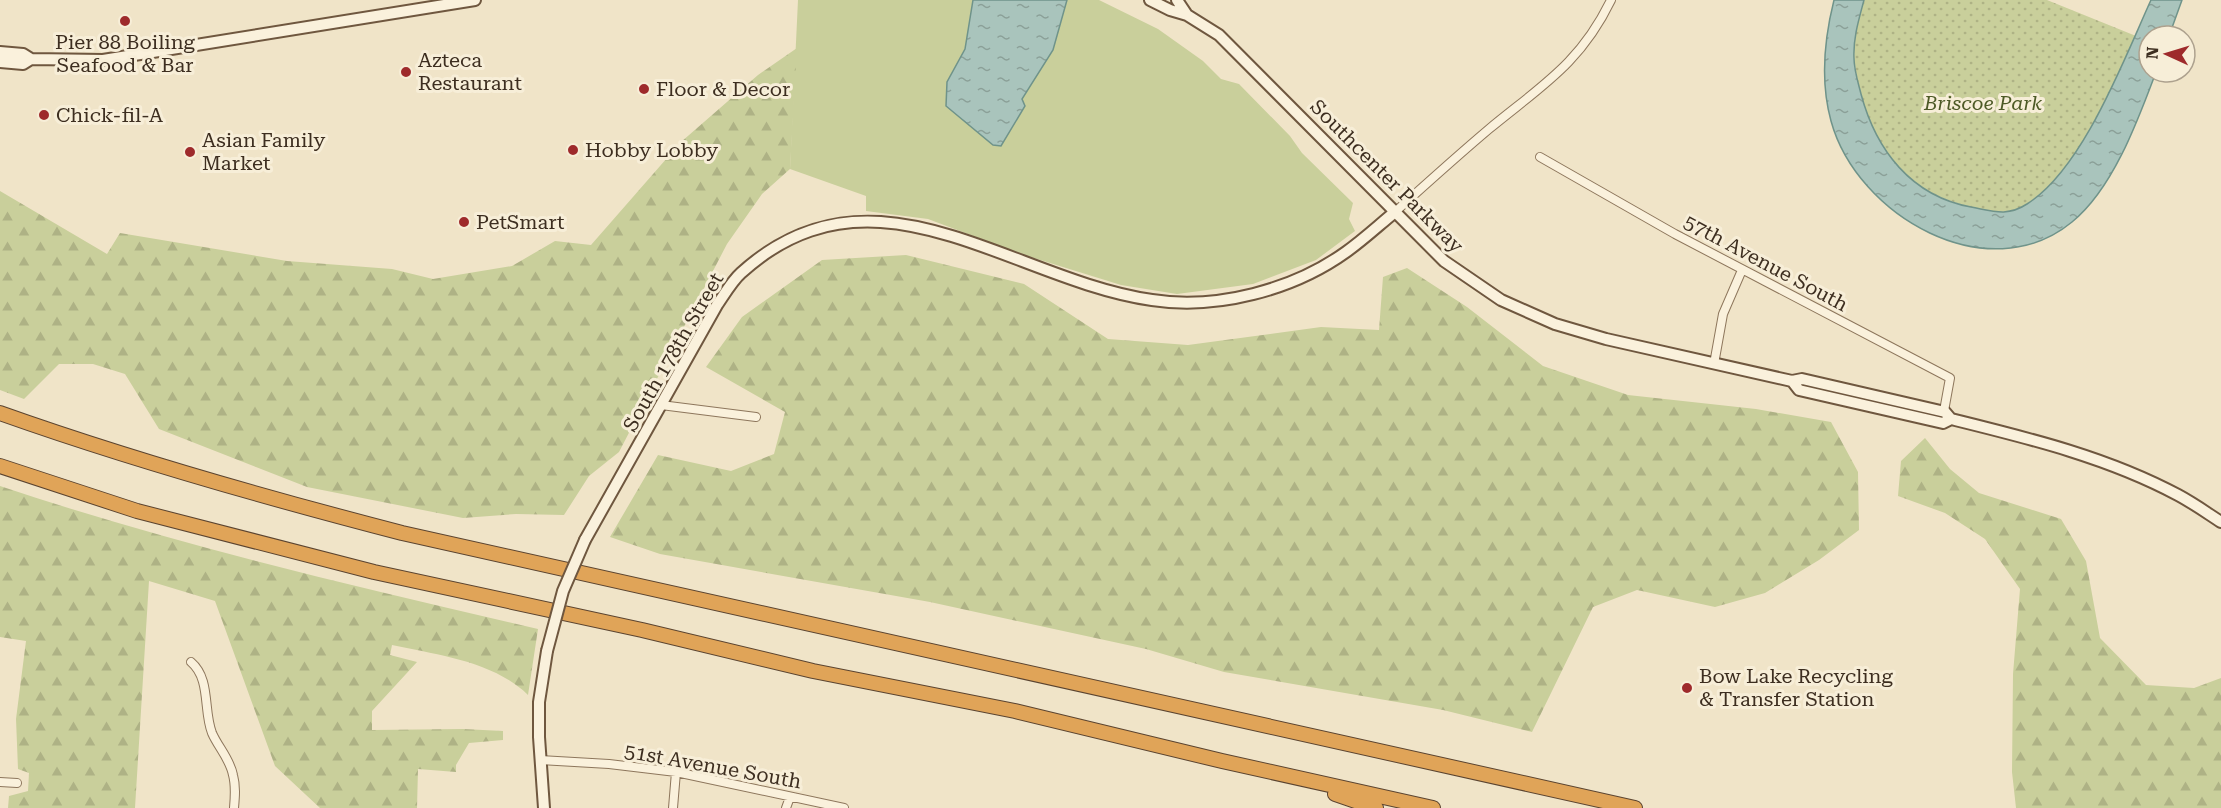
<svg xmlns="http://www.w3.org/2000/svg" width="2221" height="808" font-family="'Roboto Serif',serif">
<defs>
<pattern id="forest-firs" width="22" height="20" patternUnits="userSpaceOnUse" patternTransform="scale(1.5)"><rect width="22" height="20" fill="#c9cf9b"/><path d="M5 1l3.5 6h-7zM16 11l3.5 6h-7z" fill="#aeb285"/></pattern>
<pattern id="park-dots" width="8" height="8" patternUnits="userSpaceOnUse" patternTransform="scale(1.5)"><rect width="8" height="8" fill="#c9cf9b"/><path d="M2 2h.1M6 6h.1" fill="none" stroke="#aeb285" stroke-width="1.8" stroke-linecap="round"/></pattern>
<pattern id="water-ripples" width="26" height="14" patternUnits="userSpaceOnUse" patternTransform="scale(1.5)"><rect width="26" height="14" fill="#a9c4bc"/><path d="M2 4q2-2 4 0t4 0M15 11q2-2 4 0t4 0" fill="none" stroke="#8ba098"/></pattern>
</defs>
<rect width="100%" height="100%" fill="#f0e4c8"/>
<path fill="#c9cf9b" d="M798,0H1099L1158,29L1203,61L1221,79L1239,84L1290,136L1302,153L1353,203L1349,219L1355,231L1316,260L1253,284L1177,294L1121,285L1021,254L928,219L866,211V196L790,169Z"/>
<path fill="url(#forest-firs)" d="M797,48L790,169L762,194L727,244L619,452L589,476L564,515L516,514L463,518L307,487L159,429L125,374L93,364H59L24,399L0,390V191L107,254L120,233L287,261L392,269L433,279L512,266L555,241L591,245L681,142L758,75Z
M906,255L1024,284L1108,339L1188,345L1321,327L1379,330L1383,277L1407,268L1467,307L1543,366L1628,395L1756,409L1831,422L1858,472L1859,530L1819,560L1765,593L1715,607L1637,590L1593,607L1532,732L1443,710L1224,672L1146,649L930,602L660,554L610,537L658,455L731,471L774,454L785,412L706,367L742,317L822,260Z
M1925,438L1950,469L1979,493L2061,519L2086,561L2100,638L2146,685L2194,688L2221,678V808H2016L2012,772L2013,674L2020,589L1985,539L1945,513L1898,496L1901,461Z
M0,486C176,545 357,587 538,629L528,695C493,661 438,655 392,645L390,655L417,662L372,711V730L463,729L503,731V740L469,743L456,765V772L418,769L417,808H320L275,766L215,601L149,581L135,808H8L9,796L28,791L29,773L18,769L16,719L26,641L0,637Z"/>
<path fill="url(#park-dots)" d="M1864,0H2047L2136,36C2112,87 2077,171 2028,203C2008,217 1985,212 1963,205C1904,188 1876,152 1861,94C1857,79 1854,64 1854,49C1854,33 1860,16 1864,0Z"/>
<path fill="url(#water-ripples)" stroke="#6f938a" stroke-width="1.5" d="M973,0H1067L1053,50L1022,99L1025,106L1001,146L993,145L946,106L947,82L965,49Z
M1834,0H1864C1859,19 1853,38 1854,58C1854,70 1858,82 1861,94C1876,150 1911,196 1971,207C1993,211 2007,217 2027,204C2083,169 2124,59 2151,0H2182L2169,36H2149V72H2156C2138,120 2113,189 2072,222C1988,291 1857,216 1831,121C1820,81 1824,40 1834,0Z"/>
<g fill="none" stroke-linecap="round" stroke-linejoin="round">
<defs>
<path id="street" d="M1540,157L1675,234L1950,378L1944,411
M1395,212C1426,184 1457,156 1489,129C1541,86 1580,64 1611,0
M1714,364L1723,314L1742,270
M661,405L756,417
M191,662C211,679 203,710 212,733C218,747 230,759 233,775C236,786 235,797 234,808
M540,760L609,764L676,772L844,808
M0,782L17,783
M673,808L676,772
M786,808L790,797"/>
<path id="secondary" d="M1150,0L1170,10L1187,15L1219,35L1444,261L1501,300L1555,324L1606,339L1792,381L1802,379L1945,412L1951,419C2028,438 2107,457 2178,495C2193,503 2207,513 2221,522
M1177,0L1187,15
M0,52L23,54L31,59L103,60L475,0
M0,62L23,64L31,59
M1792,381L1799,390L1943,423L1951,419
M585,540L717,305C724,295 732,281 741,273C874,152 1011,280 1152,300C1217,310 1293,290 1346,252C1363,240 1379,225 1395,212
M544,808L539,737V702L547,651"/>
<path id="highway" d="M0,413C132,460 267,498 402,533L1635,808
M0,466L137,511L374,572L642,630L813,671L1015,711L1222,761L1433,808
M1335,794L1376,808"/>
</defs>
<use href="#street" stroke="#8d765c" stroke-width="10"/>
<use href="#secondary" stroke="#6f573f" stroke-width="14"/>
<use href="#highway" stroke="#5b4430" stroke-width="16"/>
<use href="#street" stroke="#faf1dc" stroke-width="8"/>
<use href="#secondary" stroke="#faf1dc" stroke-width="10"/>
<use href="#highway" stroke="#e0a458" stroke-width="14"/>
<defs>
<path id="secondary-bridge" d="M547,651L563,591L585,540"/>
</defs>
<use href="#secondary-bridge" stroke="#6f573f" stroke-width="14" stroke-linecap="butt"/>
<use href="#secondary-bridge" stroke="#faf1dc" stroke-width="10"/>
</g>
<g fill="#9e2a2b" stroke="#f7eed8" stroke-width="2">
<circle cx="125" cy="21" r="6"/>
<circle cx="406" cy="72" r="6"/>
<circle cx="644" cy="89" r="6"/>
<circle cx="44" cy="115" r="6"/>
<circle cx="573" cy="150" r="6"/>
<circle cx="190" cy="152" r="6"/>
<circle cx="464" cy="222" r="6"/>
<circle cx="1687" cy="688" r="6"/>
</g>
<g text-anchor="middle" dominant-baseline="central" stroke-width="6" stroke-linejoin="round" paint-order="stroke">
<g font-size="20" fill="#3d2e20" stroke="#f7eed8" text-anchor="start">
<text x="125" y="42" text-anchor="middle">Pier 88 Boiling<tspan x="125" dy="23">Seafood &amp; Bar</tspan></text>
<text x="418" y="60">Azteca<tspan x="418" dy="23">Restaurant</tspan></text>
<text x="656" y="89">Floor &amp; Decor</text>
<text x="56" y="115">Chick-fil-A</text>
<text x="202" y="140">Asian Family<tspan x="202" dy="23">Market</tspan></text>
<text x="585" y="150">Hobby Lobby</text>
<text x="476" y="222">PetSmart</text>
<text x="1699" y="676">Bow Lake Recycling<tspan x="1699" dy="23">&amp; Transfer Station</tspan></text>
</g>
<g font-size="20" font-style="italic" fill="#4d5a26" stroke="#f7eed8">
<text x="1983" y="103">Briscoe Park</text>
</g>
<g font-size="20" fill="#3d2e20" stroke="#f7eed8">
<text transform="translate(1387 176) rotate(45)">Southcenter Parkway</text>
<text transform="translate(1766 263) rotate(28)">57th Avenue South</text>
<text transform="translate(673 352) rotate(-60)">South 178th Street</text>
<text transform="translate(713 766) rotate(10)">51st Avenue South</text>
</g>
</g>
<g transform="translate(2167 54) rotate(274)"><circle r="28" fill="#f7eed8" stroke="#ada18e" stroke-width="1.5"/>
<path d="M0-4.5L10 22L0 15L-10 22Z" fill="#9e2a2b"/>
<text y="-9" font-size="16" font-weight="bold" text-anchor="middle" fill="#3d2e20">N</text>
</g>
</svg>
